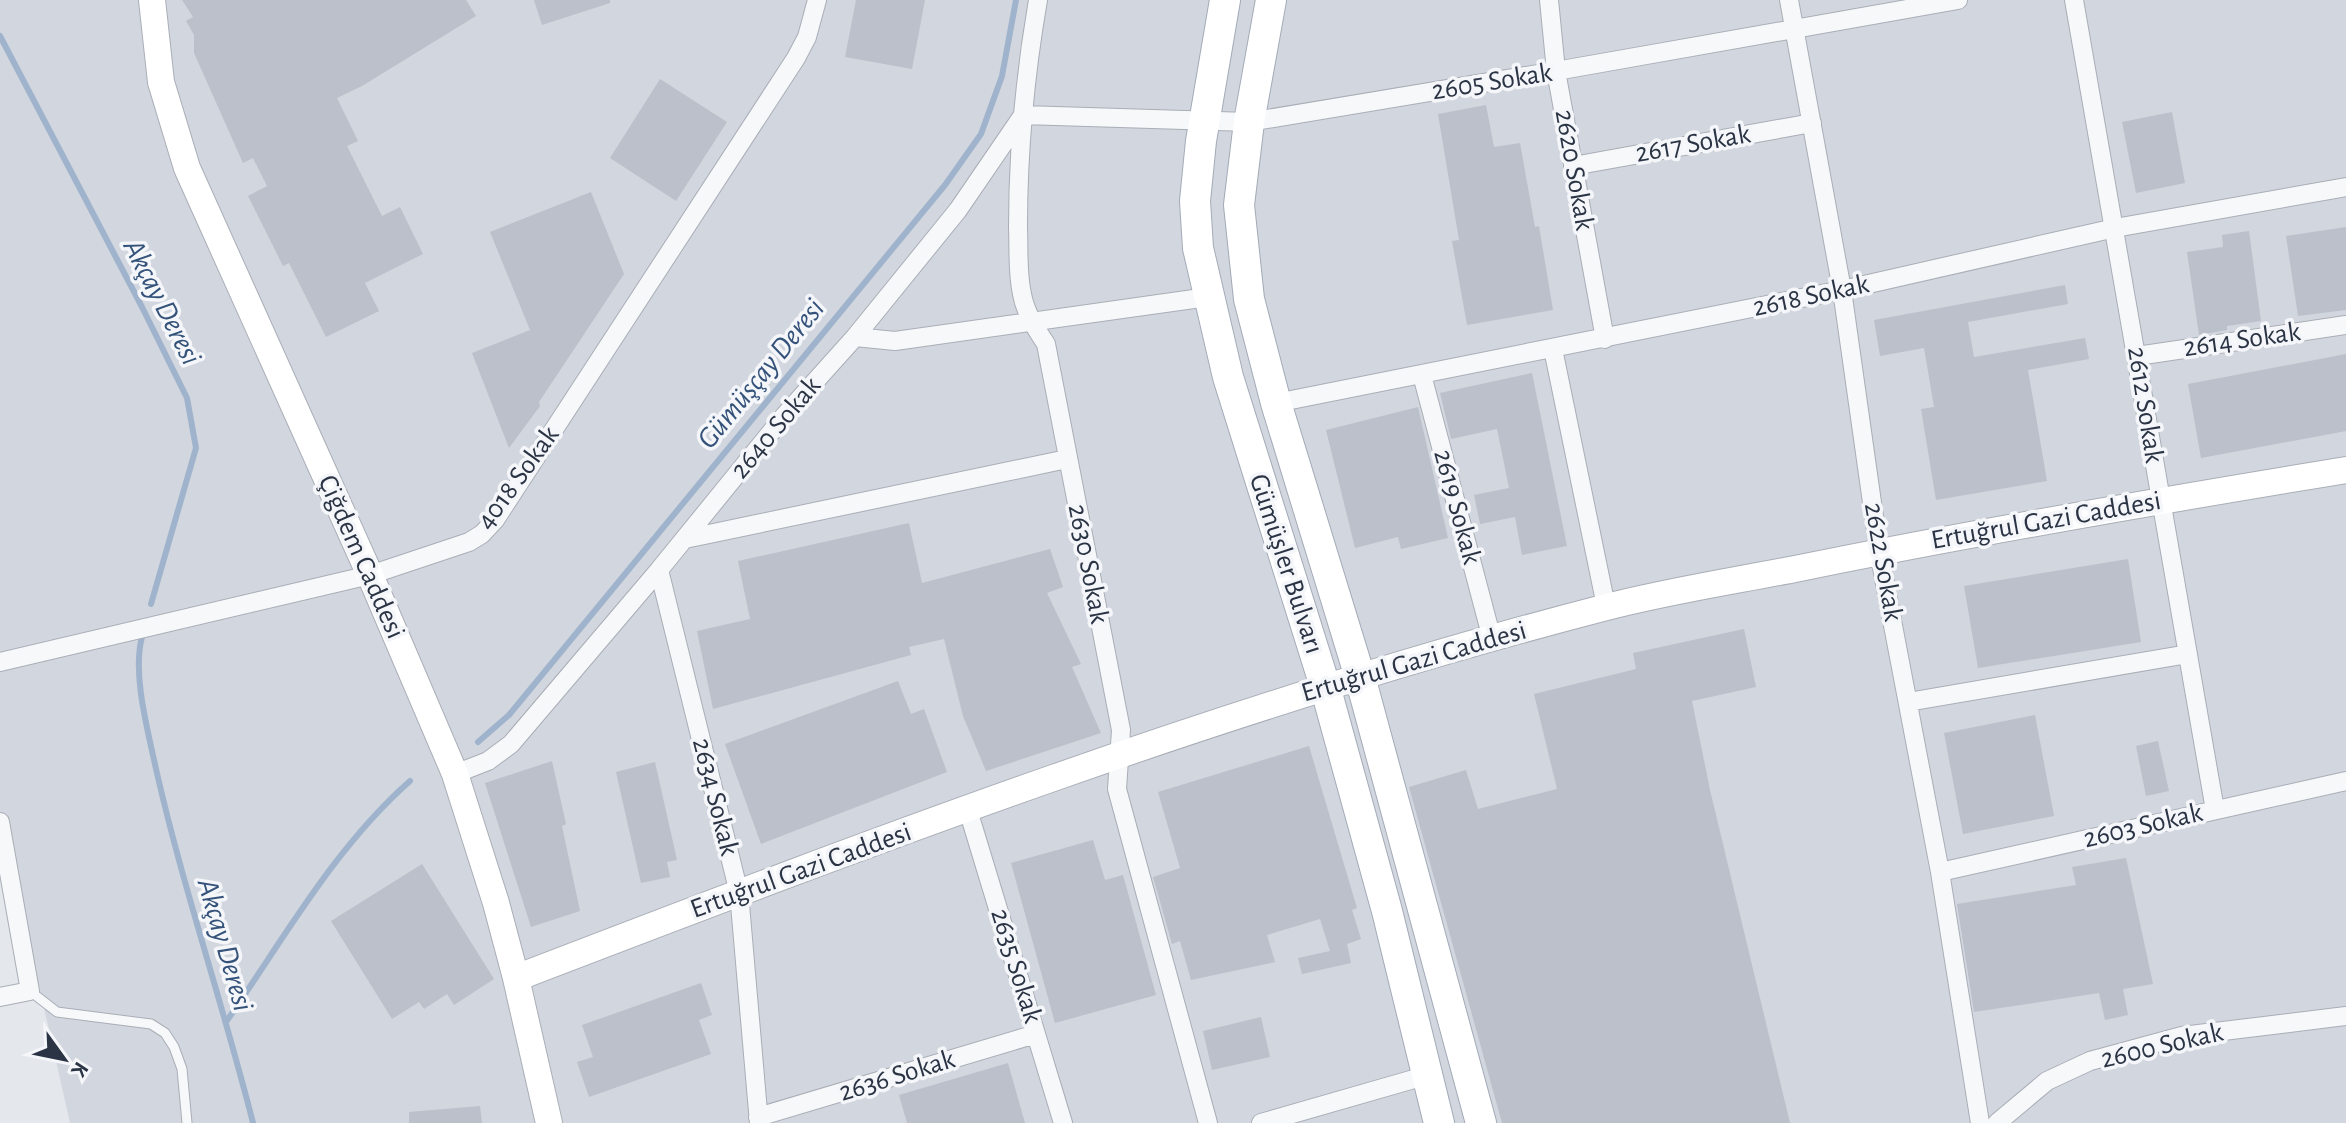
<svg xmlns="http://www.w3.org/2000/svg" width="2346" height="1123" font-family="'Alegreya Sans',sans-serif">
<rect width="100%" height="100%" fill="#e4e7ec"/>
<path fill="#d2d6de" d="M0,0H2346V1123H70L0,813Z"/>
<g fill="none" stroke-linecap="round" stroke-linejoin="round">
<path stroke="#9fb4cc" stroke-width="6" d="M0,36L142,307L187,398L196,448L151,604
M142,637C132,674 148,731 156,769C183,888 223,1004 253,1123
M478,742L509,715L945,185L981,134L1002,76L1016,0
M226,1022C283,940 334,848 410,781"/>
</g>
<path fill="#bbc0ca" d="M182,0H466L476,16L362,86L337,98L358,141L347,146L382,216L400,207L423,254L365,283L379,311L326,337L289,263L283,266L248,196L267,186L253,158L243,163L194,53V35L186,21L193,17Z
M534,0H610V3L542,25Z
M856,0H925L912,69L845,57Z
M660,79L727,122L676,201L610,158Z
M1486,105L1494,147L1520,143L1535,227L1539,226L1553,310L1467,325L1452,241L1459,240L1438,114Z
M2172,112L2185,183L2136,193L2122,122Z
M591,192L624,274L539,402L540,406L509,448L472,353L530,330L490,232Z
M2346,227V310L2298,316L2286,236Z
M2249,231L2261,321L2227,326V330L2199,335L2187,252L2223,247L2222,235Z
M2065,285L2068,304L1968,322L1974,357L2085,338L2089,359L2028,370L2047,481L1936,500L1921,409L1934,407L1924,348L1880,356L1874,320Z
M2346,354V431L2201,458L2188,384Z
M1532,373L1567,546L1522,555L1515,517L1480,524L1474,495L1509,488L1497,429L1451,439L1440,393Z
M1418,407L1448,538L1401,549L1398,537L1355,548L1326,430Z
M909,523L922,583L1050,549L1063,587L1047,593L1081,664L1072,667L1101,733L986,771L963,716L944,639L909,647L911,655L713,709L697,631L750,619L738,561Z
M2128,559L2141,642L1978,668L1964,586Z
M1744,629L1756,687L1692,701L1710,790L1790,1123H1502L1409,787L1466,770L1478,809L1557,789L1534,694L1636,669L1633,653Z
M898,681L911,714L924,709L947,772L761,844L725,744Z
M2035,715L2054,816L1963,834L1944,733Z
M2158,741L2169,791L2146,796L2136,746Z
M1309,746L1357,908L1352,910L1361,939L1347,944L1351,963L1302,974L1298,958L1330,951L1320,919L1267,935L1275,962L1191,980L1180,941L1172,944L1153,877L1180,868L1158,792Z
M552,761L566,824L562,826L580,911L531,927L485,783Z
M655,762L677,860L667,862L670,877L641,883L616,772Z
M1093,840L1105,880L1123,875L1156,995L1055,1023L1011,863Z
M2126,858L2153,984L2123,989L2128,1015L2105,1020L2099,993L1974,1012L1957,904L2076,885L2072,867Z
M422,864L494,979L454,1005L447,994L424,1009L419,1002L392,1019L331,921Z
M701,983L712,1015L699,1020L711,1054L589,1097L577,1062L593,1057L582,1025Z
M1261,1017L1270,1057L1212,1070L1203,1031Z
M1008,1063L1025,1123H907L899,1095Z
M480,1106L482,1123H409V1112Z"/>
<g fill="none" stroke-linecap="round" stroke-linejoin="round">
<defs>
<path id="lane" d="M30,991L57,1012L151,1024L165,1033L174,1047L182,1069L187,1123"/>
<path id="street" d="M1038,0C1025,75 1018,151 1018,227C1019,249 1017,272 1022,294C1025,312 1036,329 1046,344L1121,730L1117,789L1208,1123
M1549,0L1556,71L1605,339
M1789,0L1842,290L1879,552L1940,872L1980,1123
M2074,0L2215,810
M1573,166L1812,123
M855,337L958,210L1023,115L1249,122L1556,71L1958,0
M1553,349L1606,606
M2137,356L2346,325
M1422,375L1492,639
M1276,403L1842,290L2115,228L2346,187
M685,539L1067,459
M659,570L739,893L759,1123
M0,662L370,575L469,542L482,534L495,520L796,58L807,37L817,0
M1908,702L2188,654
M455,774L488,761L511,744L659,570L785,415L855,337L895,341L1208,297
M968,810L1063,1123
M0,822L30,991L0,997
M1940,872L2346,781
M758,1117L1036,1034
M1261,1123L1428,1075
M1997,1123L2047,1081L2090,1061L2182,1036L2346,1016"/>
<path id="secondary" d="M152,0L161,82L187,168L370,575L455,774L496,903L516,978L549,1123
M516,978C873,841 1232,704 1603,608C1667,591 1734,581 1800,568C1981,531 2163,500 2346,470"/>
<path id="primary" d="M1225,0L1201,141L1195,201L1198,248L1228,377L1325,686L1387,911L1439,1123
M1271,0L1249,122L1239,205L1249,299L1276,403L1360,677L1481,1123"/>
</defs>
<use href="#lane" stroke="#a9aeb7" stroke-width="11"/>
<use href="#street" stroke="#a9aeb7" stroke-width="20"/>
<use href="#secondary" stroke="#a9aeb7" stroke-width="28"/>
<use href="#primary" stroke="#a3abb8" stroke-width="32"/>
<use href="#lane" stroke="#f7f8fa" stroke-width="9"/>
<use href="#street" stroke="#f7f8fa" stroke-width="18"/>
<use href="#secondary" stroke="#fff" stroke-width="26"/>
<use href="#primary" stroke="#fff" stroke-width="30"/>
</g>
<g text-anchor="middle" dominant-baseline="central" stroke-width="7" stroke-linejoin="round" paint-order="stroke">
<g font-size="28" fill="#2b3445" stroke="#f4f6f9">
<text transform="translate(1492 82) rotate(-9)">2605 Sokak</text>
<text transform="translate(1693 144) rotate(-10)">2617 Sokak</text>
<text transform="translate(1574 170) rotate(80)">2620 Sokak</text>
<text transform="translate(1811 296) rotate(-12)">2618 Sokak</text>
<text transform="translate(2242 340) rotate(-8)">2614 Sokak</text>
<text transform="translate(2145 405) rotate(81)">2612 Sokak</text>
<text transform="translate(776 428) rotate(-50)">2640 Sokak</text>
<text transform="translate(518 478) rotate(-54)">4018 Sokak</text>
<text transform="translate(1457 507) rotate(75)">2619 Sokak</text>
<text transform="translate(2046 521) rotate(-10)">Ertuğrul Gazi Caddesi</text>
<text transform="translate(361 557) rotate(66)">Çiğdem Caddesi</text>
<text transform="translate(1883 562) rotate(80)">2622 Sokak</text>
<text transform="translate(1088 564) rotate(79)">2630 Sokak</text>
<text transform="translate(1286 564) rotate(72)">Gümüşler Bulvarı</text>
<text transform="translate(1414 662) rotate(-16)">Ertuğrul Gazi Caddesi</text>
<text transform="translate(715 797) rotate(76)">2634 Sokak</text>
<text transform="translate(2143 826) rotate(-13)">2603 Sokak</text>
<text transform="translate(801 871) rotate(-20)">Ertuğrul Gazi Caddesi</text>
<text transform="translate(1016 966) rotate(73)">2635 Sokak</text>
<text transform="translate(2162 1046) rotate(-13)">2600 Sokak</text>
<text transform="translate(897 1076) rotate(-17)">2636 Sokak</text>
</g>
<g font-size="30" font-style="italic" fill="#34527a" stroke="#f4f6f9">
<text transform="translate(162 302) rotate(63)">Akçay Deresi</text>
<text transform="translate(761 374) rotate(-51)">Gümüşçay Deresi</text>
<text transform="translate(225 945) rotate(74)">Akçay Deresi</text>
</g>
</g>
<g transform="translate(64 1059) rotate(123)" stroke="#f4f6f9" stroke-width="6" paint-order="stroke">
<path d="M0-6L14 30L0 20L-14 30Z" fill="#2b3445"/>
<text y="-12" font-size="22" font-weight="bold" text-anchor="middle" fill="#2b3445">K</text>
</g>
</svg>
